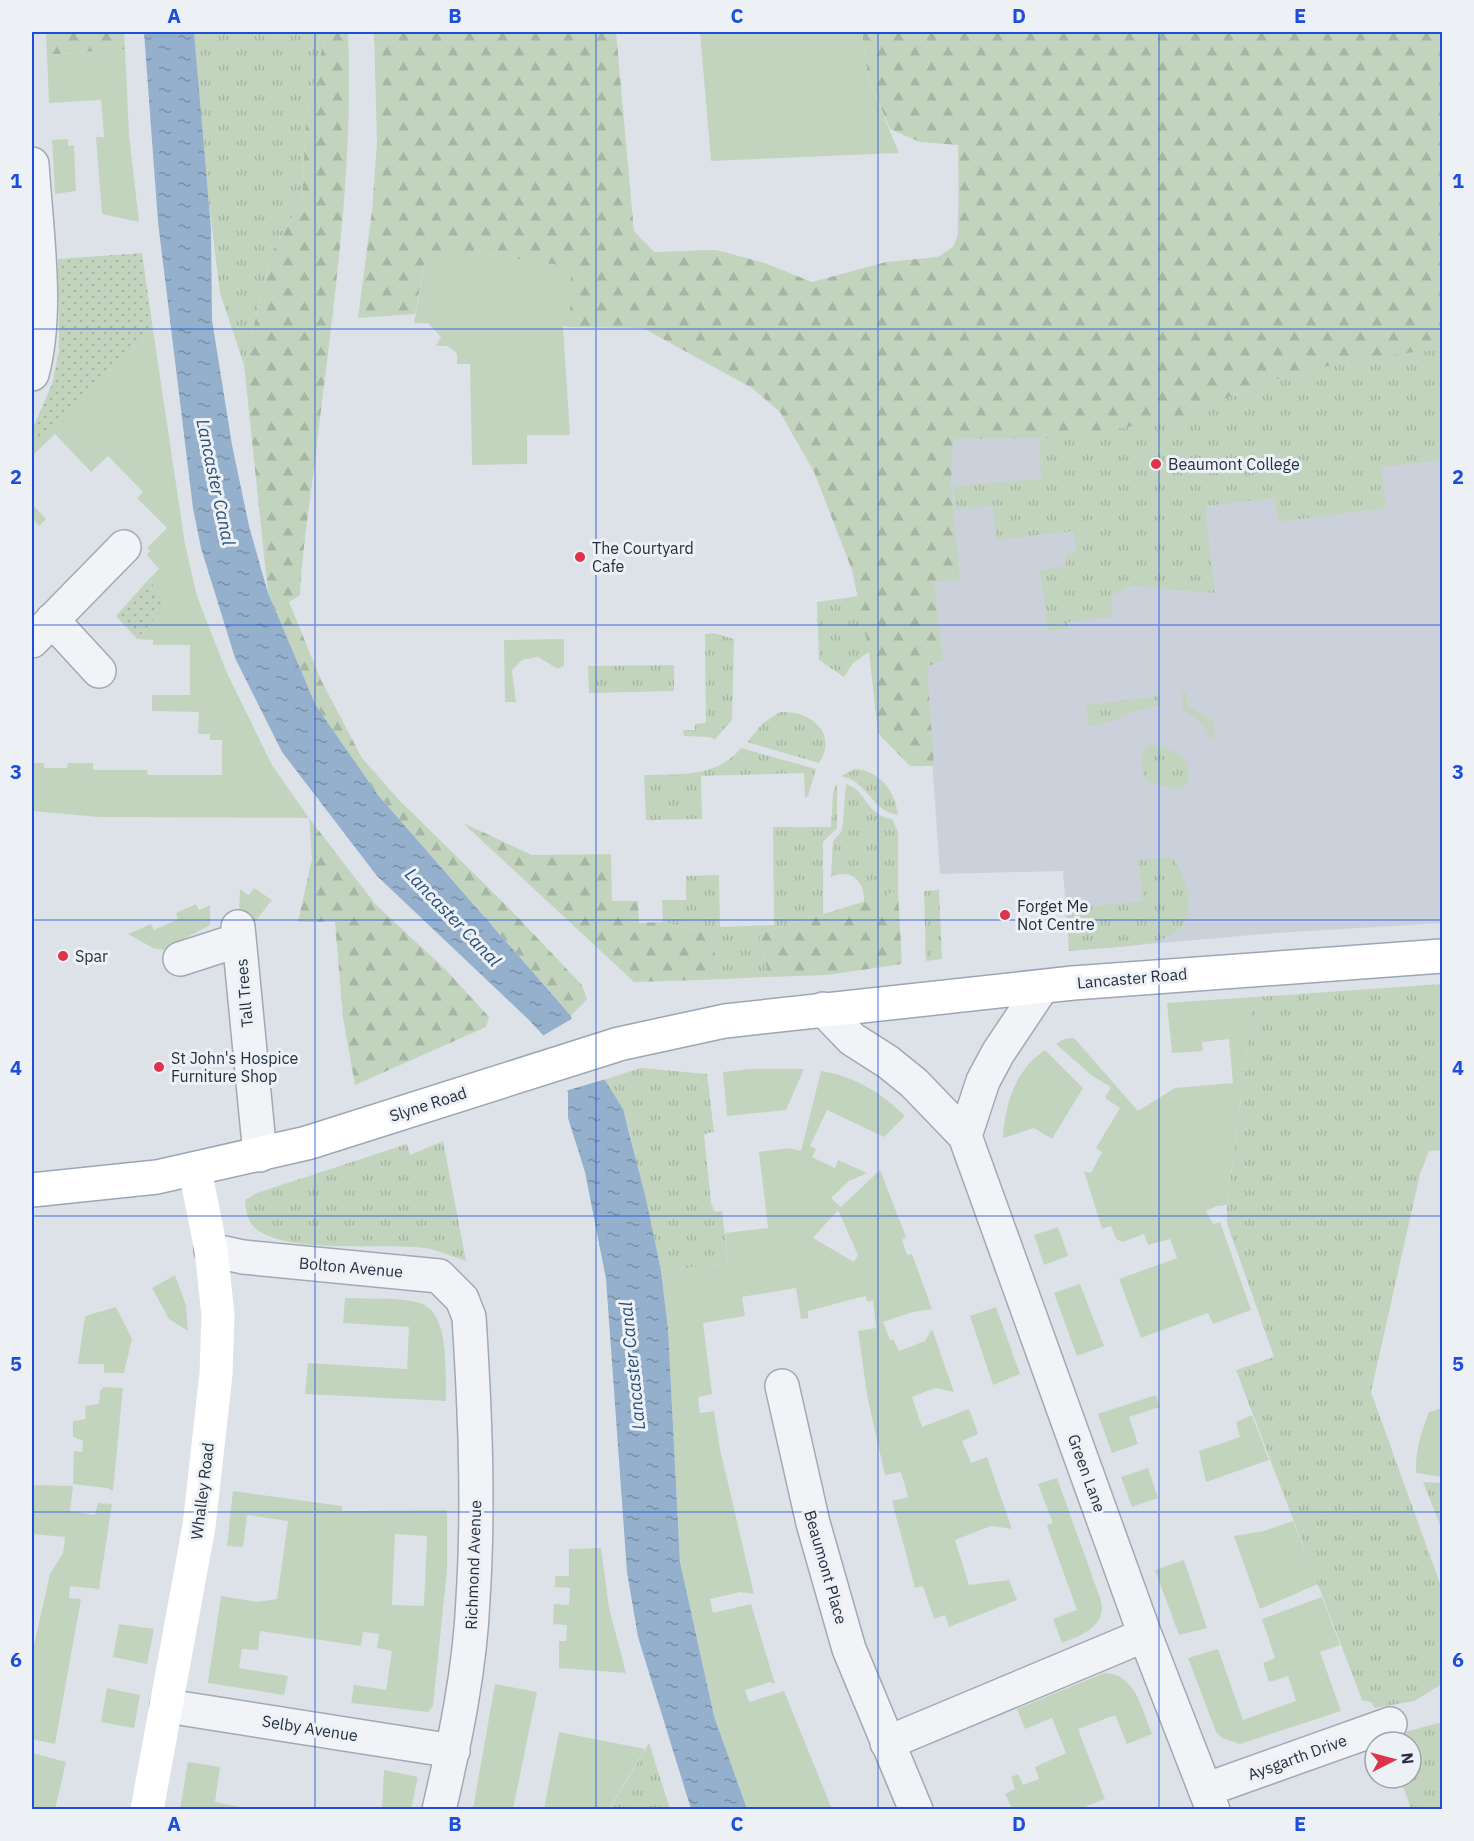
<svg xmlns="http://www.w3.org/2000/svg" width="1474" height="1841" font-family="'IBM Plex Sans',sans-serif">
<defs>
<pattern id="grass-tufts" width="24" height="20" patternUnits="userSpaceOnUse" patternTransform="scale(1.5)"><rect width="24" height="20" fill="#c3d4be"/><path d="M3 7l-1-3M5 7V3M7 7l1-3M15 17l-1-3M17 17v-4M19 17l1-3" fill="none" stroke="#a7b6a4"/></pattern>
<pattern id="forest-firs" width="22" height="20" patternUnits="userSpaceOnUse" patternTransform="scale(1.5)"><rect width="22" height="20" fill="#c3d4be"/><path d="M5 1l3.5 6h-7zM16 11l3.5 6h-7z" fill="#a7b6a4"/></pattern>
<pattern id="park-dots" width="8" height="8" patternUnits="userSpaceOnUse" patternTransform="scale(1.5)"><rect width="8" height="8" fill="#c3d4be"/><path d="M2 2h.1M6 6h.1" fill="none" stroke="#a7b6a4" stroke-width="1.8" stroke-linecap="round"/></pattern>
<pattern id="water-ripples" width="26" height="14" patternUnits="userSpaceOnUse" patternTransform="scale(1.5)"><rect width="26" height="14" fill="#94b0cd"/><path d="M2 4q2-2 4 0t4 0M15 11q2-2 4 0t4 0" fill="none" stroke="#7990a8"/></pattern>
</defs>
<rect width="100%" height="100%" fill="#dde2e9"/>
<path fill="#cbd1db" d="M1442,32V923L1276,933L1069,951L1063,871L940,874L923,631L938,257L953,247L957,240L959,189Z"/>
<path fill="url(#grass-tufts)" d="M194,32H326L306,117L302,201L272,252L244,365L220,293L205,172Z
M1442,349V460L1381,467L1386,508L1278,522L1275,498L1205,506L1215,593L1131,586L1111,596L1112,617L1068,622V629L1048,631L1040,570L1066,566L1065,555L1076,553L1074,531L996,540L993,506L955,509L954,486L1041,479L1039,439L1175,420L1259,384L1354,359Z
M859,596L869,652L853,663L844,677L819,660L817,602Z
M714,633L734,639L732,720L715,739L708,737L684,736L683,730H695V724L706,723L705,634Z
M674,665V691L589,693L588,666Z
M1182,692H1186L1188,706L1213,720L1215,739H1212L1199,720L1183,710Z
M1159,696L1160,706C1135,707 1114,725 1089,726L1085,705Z
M780,712C810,710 839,733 819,763L747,742L763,723Z
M1149,744C1171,748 1198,758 1186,785L1172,789L1147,780C1139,766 1138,757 1149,744Z
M741,748L816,769L808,796L805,798L804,773L701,776L702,819L646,820L644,775C680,774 716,778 741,748Z
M855,769C879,770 896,792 898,815C871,811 869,782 841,776Z
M837,782V828L823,842V914L759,934L769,977L701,980L716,958L710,934L663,922L662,900H686V876L719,875L720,927L774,925L773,827H831L833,794Z
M846,784C868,791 865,815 892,819L898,832V891L864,902C865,881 851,868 831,877L833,841L842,831Z
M1168,857L1174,858C1225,954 1135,944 1069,951L1067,909L1143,901L1138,860Z
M939,890L942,959L926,961L924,891Z
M1442,984V1150L1429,1151L1420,1174L1371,1392L1442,1589V1684L1414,1701L1375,1708L1371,1702L1362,1700L1236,1370L1274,1357L1227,1223V1205L1254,997Z
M641,1068L707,1074L714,1132L704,1134L711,1203L715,1212L722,1211L728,1263L661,1271L629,1129L603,1080Z
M443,1141L466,1261C454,1257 442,1252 430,1249C389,1241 282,1257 253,1226C246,1218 246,1209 245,1200L257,1193L407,1144L410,1155Z
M1423,1482L1442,1483V1530Z
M1442,1722V1809H1411L1400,1778H1411V1742H1393L1394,1735Z
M649,1743L670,1809L609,1810Z"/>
<path fill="url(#forest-firs)" d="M46,32H124L125,49L47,55Z
M326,32H348C354,174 332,317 315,459C310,504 302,549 300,595L289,602L321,680L362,758L398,799L505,904L582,985L587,999L571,1016L378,795L316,707L268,593L244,365L272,252L302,201L306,117Z
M374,32H616L634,231L654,252L716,250L765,263L812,282L886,262L938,257L953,247L959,233L958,145L920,142L890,129L868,78L862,32H1442V349L1354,359L1259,384L1175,420L1051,438L953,439L951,486L960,579L934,582L943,661L927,666L934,766H910L878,733L869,652L852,570L814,472L780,412L752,388L643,328L570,327V267L477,253L425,261L415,314L358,318L372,211L377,143Z
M309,818L376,905L445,969L489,1017L486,1027L355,1085L343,1018L335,922H298L312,859Z
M463,823L532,855L611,854L612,901H638L639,923L663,922L710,934L716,958L701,980L634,982Z
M898,891L902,964L827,975L769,977L759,934Z"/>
<path fill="url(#park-dots)" d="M142,253L153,330L40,441L32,430L52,384L59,351L58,259Z
M149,579L167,605L137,639L116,616Z"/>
<path fill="#c3d4be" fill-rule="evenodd" d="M700,32H862L868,78L899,153L711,161Z
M125,49L129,135L139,222L102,214L96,137H104L101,100L49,103L47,55Z
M68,139V146L74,145L76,191L55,194L52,140Z
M477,253L571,267L570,327L563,326L570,435H527V464L472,465L470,364H457V354L448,346H436L441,337L428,323H414L425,261L439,254Z
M153,330L185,544L197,596L226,671L272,765L309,818L99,817L32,811V763H44V768H67L68,763H93V770H147L148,775H222V740H210V734H198L199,712L152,711V695H190V645H153V640L137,639L167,605L149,579L159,569L147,555L150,551L147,548L167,528L137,498L143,492L108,456L91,472L55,434L32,456V430L40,440Z
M32,504L46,519L39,526L32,518Z
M564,639V666L558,669L538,657L522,660L512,670L516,702H505L504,640Z
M254,888L272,900L254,923L239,913L240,889L249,895Z
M196,904L199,910L210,905V925L163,950L153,948L128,934L151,924L154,930L178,919L176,913Z
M1254,997L1227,1205L1217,1206L1206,1211L1213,1224L1220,1222L1251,1310L1213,1324L1208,1313L1141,1338L1119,1279L1177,1258L1170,1239L1148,1245L1144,1234L1122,1242L1116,1239L1111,1226L1102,1229L1084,1171L1091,1173L1102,1152L1096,1148L1120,1108L1105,1098L1111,1087L1091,1075L1056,1044L1064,1039L1074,1038L1138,1111L1175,1088L1233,1083L1229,1039L1202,1042L1203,1051L1172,1053L1167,1003Z
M1045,1050L1083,1088L1052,1139L1034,1128L1003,1138C1005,1104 1015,1070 1045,1050Z
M749,1069H804L786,1110L727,1116L723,1072Z
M821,1071C854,1076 882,1093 905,1116L884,1137L827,1110L810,1146L816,1149L812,1157L835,1168L838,1160L867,1173L849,1181L831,1198L841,1207L880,1170L906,1237L902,1240L907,1255L912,1254L932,1309L913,1312L883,1322L890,1340L893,1339L899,1351L925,1341L932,1329L954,1392L935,1388L912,1397L922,1427L969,1409L978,1434L962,1441L971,1463L987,1457L1012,1529L991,1526L955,1540L969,1585L1009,1580L1017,1600L949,1627L945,1615L934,1619L923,1586L915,1588L892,1501L908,1497L901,1472L885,1475L868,1400L858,1331L876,1328L873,1300L868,1302L865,1296L808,1311V1318L801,1319L796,1288L742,1297L745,1316L703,1323L712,1394L698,1397L700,1413L714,1411L720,1449L754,1594L740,1592L710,1599L713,1613L751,1604L775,1684L770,1682L745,1690L749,1702L784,1691L832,1809H747L714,1716L680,1562L668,1328L661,1271L728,1263L725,1233L768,1228L759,1152L790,1148L801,1151ZM838,1210L858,1255L854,1262L813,1238Z
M1058,1227L1068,1256L1044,1265L1034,1235Z
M175,1275L186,1305L188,1331L169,1319L152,1288Z
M1080,1284L1104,1346L1077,1356L1054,1293Z
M345,1298C366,1299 400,1297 420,1303C451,1313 445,1375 446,1401L305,1394L308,1363L407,1369L409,1327L343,1323Z
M116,1307L132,1339L124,1373H104V1364H78L85,1316Z
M996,1307L1020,1374L993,1385L970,1316Z
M104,1387L123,1388L113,1491L107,1488L73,1484L74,1451L82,1452L83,1441L73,1437V1421L86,1419L85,1406L99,1404L100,1391Z
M1156,1395L1160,1407L1129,1417L1138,1444L1112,1453L1098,1414Z
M1442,1408V1477L1416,1473C1415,1451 1421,1433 1429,1412Z
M1252,1415L1269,1460L1206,1482L1199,1451L1240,1437L1236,1422Z
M1148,1468L1158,1498L1132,1507L1121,1477Z
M1057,1478L1100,1598C1109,1625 1083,1635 1062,1643L1053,1619L1077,1610L1049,1532L1047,1525L1053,1523L1038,1484Z
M32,1485L73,1486L70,1511L95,1515L98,1503L112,1504L99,1589L70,1586L69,1598L81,1599L55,1744L32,1739V1654L50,1574L63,1553L65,1537L32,1534Z
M233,1491L342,1506V1511L447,1510V1570L433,1706L428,1712L351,1703L354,1685L386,1690L392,1651L377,1648L379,1634L363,1632L361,1646L260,1631L258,1650L242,1649L239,1668L288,1676L284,1695L208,1683L221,1596L257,1602L277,1599L288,1521L247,1515L243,1547L227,1546ZM395,1534L427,1536L424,1606L392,1605Z
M1293,1521L1318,1584L1260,1609L1234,1536L1264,1531Z
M601,1548L609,1608L626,1673L559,1668V1641H566L567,1625L553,1624L554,1604L569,1605L570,1588L555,1587V1576H569V1549Z
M1184,1560L1207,1628L1179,1635L1155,1570Z
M1322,1597L1340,1645L1320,1652L1341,1711L1240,1744L1222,1738L1216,1732L1188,1658L1218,1649L1243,1720L1296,1701L1288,1676L1269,1682L1263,1663L1275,1658L1262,1619Z
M119,1624L154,1629L147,1664L113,1657Z
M1104,1673C1135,1672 1143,1712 1152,1734L1127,1744L1115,1715L1078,1729L1105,1799L1079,1809H1012L1005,1794L1015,1789L1011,1777L1018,1774L1023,1785L1039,1779L1035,1767L1066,1753L1052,1718L1025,1729L1017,1709Z
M495,1684L537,1692L513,1809H473Z
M107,1688L140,1695L134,1728L101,1722Z
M559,1732L645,1749L609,1809H544Z
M32,1753L66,1762L55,1809H32Z
M188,1762L220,1767L215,1802L249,1809H180Z
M384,1770L418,1777L411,1809H382Z"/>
<path fill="url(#water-ripples)" d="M144,32H194L211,229L212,320L232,445L249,526L268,593L316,706L378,795L571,1016L577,1035L623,1109L646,1199L661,1271L668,1328L680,1562L714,1716L747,1809H691L638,1637L627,1572L606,1279L585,1172L568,1118V1093L554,1047L529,1020L377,876L282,752L235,658L201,548L193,508L158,222Z"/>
<path fill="#dde2e9" d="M575,1017L580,1034L606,1079L565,1091L551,1049L539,1038Z"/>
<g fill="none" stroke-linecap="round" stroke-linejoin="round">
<defs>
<path id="street" d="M32,164C36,229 49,312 32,374
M52,620L99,671
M32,641L124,547
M238,927L260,1155
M180,959L239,940
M823,1009L852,1039L888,1062L914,1083L965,1136L1145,1635L1213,1810
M965,1136L983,1081L998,1053L1042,987
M211,1250L243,1257L439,1276L462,1299L469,1317C475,1411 479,1505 473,1599C470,1670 455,1741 439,1810
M782,1386L813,1523L849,1649L916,1810
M167,1706L453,1751
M887,1743L1145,1635
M1205,1790L1390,1724"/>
<path id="primary" d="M32,1190L157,1177L307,1143L619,1044L725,1021L1073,983L1442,956"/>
</defs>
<use href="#street" stroke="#a2a9b3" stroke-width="36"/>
<use href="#primary" stroke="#9ba6b6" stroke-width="36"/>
<use href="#street" stroke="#f1f3f7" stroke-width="33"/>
<path stroke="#fff" stroke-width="33" d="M147,1810L199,1526L216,1374L218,1315L211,1250L195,1170"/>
<use href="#primary" stroke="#fff" stroke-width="33"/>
</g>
<path fill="none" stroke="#1d4ed8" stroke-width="1.5" stroke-opacity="0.55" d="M315,32V1810M596,32V1810M878,32V1810M1159,32V1810M32,329H1442M32,625H1442M32,920H1442M32,1216H1442M32,1512H1442"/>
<g fill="#dd334c" stroke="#edf1f6" stroke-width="2">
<circle cx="1156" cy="464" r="6"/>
<circle cx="580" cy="557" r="6"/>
<circle cx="1005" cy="915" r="6"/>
<circle cx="63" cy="956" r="6"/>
<circle cx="159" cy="1067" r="6"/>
</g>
<g text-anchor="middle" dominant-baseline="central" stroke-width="6" stroke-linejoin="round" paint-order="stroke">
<g font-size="16" fill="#252f41" stroke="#edf1f6" text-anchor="start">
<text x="1168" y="464">Beaumont College</text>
<text x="592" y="548">The Courtyard<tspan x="592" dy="18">Cafe</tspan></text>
<text x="1017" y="906">Forget Me<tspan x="1017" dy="18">Not Centre</tspan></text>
<text x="75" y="956">Spar</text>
<text x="171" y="1058">St John's Hospice<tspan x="171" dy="18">Furniture Shop</tspan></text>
</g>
<g font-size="16" fill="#252f41" stroke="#edf1f6">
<text transform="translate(1132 978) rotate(-5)">Lancaster Road</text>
<text transform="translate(244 993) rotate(-95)">Tall Trees</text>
<text transform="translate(428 1104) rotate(-18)">Slyne Road</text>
<text transform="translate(351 1267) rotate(5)">Bolton Avenue</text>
<text transform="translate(1087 1473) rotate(70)">Green Lane</text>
<text transform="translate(202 1491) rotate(-83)">Whalley Road</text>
<text transform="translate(473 1565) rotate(-88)">Richmond Avenue</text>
<text transform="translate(826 1567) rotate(74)">Beaumont Place</text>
<text transform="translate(310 1728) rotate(9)">Selby Avenue</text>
<text transform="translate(1297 1757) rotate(-20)">Aysgarth Drive</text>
</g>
<g font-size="18" font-style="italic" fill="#2b4e7a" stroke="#edf1f6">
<text transform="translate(216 482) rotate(78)">Lancaster Canal</text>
<text transform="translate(453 917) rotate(46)">Lancaster Canal</text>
<text transform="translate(632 1366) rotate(-96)">Lancaster Canal</text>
</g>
</g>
<rect width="1474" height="1841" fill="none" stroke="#edf1f6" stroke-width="66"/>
<g transform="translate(1393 1760) rotate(84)"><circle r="28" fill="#edf1f6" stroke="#9da3ae" stroke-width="1.5"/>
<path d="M0-4.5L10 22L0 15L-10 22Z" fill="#dd334c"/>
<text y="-9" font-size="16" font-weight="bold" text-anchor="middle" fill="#252f41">N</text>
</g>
<rect x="33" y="33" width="1408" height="1775" fill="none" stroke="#1d4ed8" stroke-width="2"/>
<g font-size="20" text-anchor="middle" font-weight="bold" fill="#1d4ed8">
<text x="174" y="23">A</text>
<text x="455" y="23">B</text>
<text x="737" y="23">C</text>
<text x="1019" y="23">D</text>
<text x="1300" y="23">E</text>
<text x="16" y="188">1</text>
<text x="1458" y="188">1</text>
<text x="16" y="484">2</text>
<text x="1458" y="484">2</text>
<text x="16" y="779">3</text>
<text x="1458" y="779">3</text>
<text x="16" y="1075">4</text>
<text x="1458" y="1075">4</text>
<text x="16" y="1371">5</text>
<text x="1458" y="1371">5</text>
<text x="16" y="1667">6</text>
<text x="1458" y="1667">6</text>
<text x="174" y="1831">A</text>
<text x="455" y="1831">B</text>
<text x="737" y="1831">C</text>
<text x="1019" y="1831">D</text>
<text x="1300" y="1831">E</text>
</g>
</svg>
